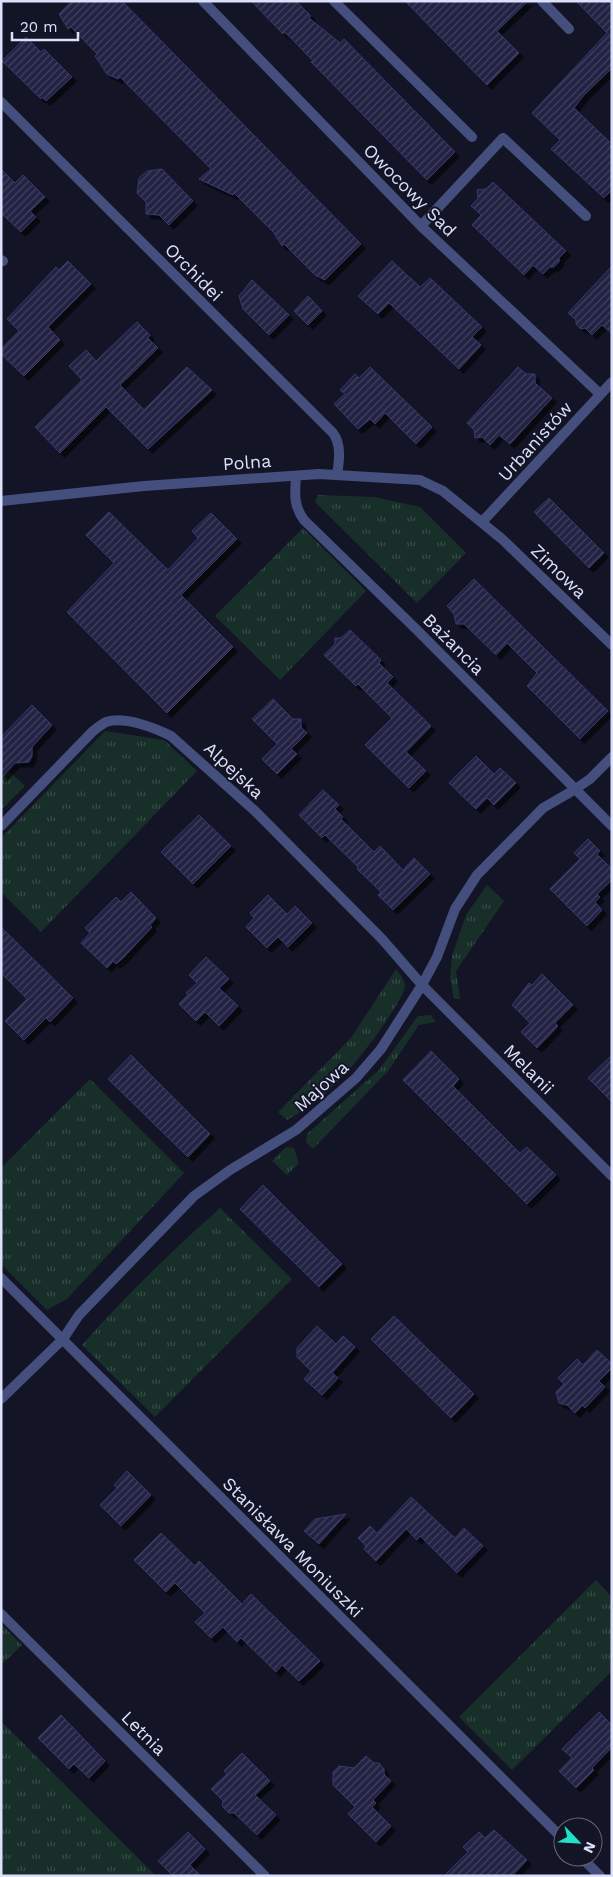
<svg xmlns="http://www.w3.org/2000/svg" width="613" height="1877" font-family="'Work Sans',sans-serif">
<defs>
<pattern id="grass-tufts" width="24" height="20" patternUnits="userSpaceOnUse" patternTransform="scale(1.25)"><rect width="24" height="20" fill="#172f28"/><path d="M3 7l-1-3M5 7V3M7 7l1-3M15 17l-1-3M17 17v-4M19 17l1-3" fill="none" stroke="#384d48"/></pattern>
<pattern id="building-hatch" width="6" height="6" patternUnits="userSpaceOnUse" patternTransform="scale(1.25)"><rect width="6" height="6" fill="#224"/><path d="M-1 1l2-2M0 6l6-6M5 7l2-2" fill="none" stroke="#424260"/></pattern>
<filter id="shadow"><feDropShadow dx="4.5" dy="4.5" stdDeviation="0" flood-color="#0009"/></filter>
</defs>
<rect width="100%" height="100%" fill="#131426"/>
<path fill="url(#grass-tufts)" d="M318,495L375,497L420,507L466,553L417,603L315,502Z
M303,528L366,591L280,680L215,616Z
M105,731L164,740L197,771L41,932L1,892V838Z
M1,764L25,786L1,810Z
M487,885L504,901L456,971L460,999H454L450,978L452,956L466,915Z
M396,969C400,974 405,980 405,986C403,997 394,1008 389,1017C362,1057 330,1097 287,1120L278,1112L351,1038Z
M431,1015L436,1022L419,1025L388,1071L313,1149L306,1142L307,1134L379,1070L418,1016Z
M90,1079L184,1173L78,1287L67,1299L47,1310L1,1264V1168Z
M286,1147L294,1148L299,1163L287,1175L272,1161Z
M220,1208L292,1279L155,1417L82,1345C125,1296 172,1251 220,1208Z
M596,1580L612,1597V1671L512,1770L459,1717Z
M1,1624L22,1645L1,1665Z
M1,1721L156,1876H1Z"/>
<path fill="url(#building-hatch)" stroke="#37386d" filter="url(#shadow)" d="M72,1H122L361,244L325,280L315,275L284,244L282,246L274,233L234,193L233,195L199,179L211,169L120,77L118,79L107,74L95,56L97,54L71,27L68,29L59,14Z
M251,1H296L311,16L309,18L340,43L344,39L455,152L427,180L317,68L311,62L313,61L290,37L284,32L283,34Z
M405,1H528L497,31L519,53L487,85Z
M576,1H612V68L584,95L574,108L612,144V190L604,198L551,149L560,140L532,113L607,33Z
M26,37L41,52L44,49L72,77L46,101L42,97L41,99L2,61Z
M1,169L15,183L23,175L45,197L30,211L36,217L21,232L1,213Z
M162,169L193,201L169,225L159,215L146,214V202L137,193L139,178L147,171Z
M493,182L566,251L559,258V262L554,267H550L543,274L533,265L524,275L472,225L481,215L471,206L478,198L477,190L486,189Z
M68,261L91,284L48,327L60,340L24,376L3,356V347L19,331L7,319L56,267L59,270Z
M392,261L420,287L430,278L482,327L472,337L481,345L459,369L389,303L378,314L358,296Z
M612,266V334L602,325L592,335L585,328L581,329L576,324V320L568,313Z
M252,280L289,315L269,335L243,309L239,296Z
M308,296L322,311L308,325L294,311Z
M137,322L150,335L148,338L158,348L120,385L144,410L187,367L212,390L148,449L106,407L60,453L35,427L82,380L69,366L86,350L96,361Z
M370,367L432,427L416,444L385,413L375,424L370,419L358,429L334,404L345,394L340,390L355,374L359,378Z
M518,367L526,374H535V383L552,398L510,444L499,435L490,445L482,437L475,438L474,430L467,423Z
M549,498L604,553L589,568L534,512Z
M109,512L168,570L198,538L192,531L211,513L237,539L181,595L233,647L167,713L67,612L114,563L86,535Z
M474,579L608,711L580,739L527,686L537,673L507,643L496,655L464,624H456L454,614L447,606Z
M350,630L381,660L379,663L393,677L387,683L431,726L406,752L426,771L409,788L365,745L392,718L358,684L356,686L324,655L335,644V638H341Z
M273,699L293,719H301V727L307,733L291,749L297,754L277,774L262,759L277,744L252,719Z
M32,705L52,725L32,747V756L29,762L15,763L1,778V737Z
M476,756L494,774L500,768L516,783L494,805L487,798L476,809L449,783Z
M323,790L339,805L335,809L343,817L341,819L374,852L380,846L403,870L414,858L430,874L393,910L378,895L381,892L357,869L358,867L325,835L322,838L299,815Z
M199,815L231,846L193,884L161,852Z
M588,839L600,851L597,854L612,869V880L597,894L600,897L595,902L602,910L587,926L550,889L580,859L574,853Z
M131,892L156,918L150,925L152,927L123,958L116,964L113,961L107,968L81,943L90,933L85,928L116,897L121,902Z
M268,895L287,914L295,906L312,923L288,947L278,937L267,948L246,927L254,918L250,913Z
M1,927L73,998L50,1022L46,1018L24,1040L5,1021L27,999L1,973Z
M206,957L229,979L219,988L238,1006L219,1026L205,1012L196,1021L179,1004L188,995L186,993L197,983L189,975Z
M542,974L573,1005L555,1023L558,1026L537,1048L521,1032L530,1023L512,1005L529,983L532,985Z
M431,1051L459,1079L453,1086L520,1153L527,1147L556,1175L527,1204L403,1080Z
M131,1055L210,1134L188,1157L108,1079Z
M612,1055V1102L588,1078Z
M263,1185L342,1264L319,1287L240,1209Z
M394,1316L474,1394L451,1418L371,1339Z
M317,1326L336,1344L343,1336L355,1347L332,1373L338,1378L322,1395L304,1379L311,1371L297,1357V1348Z
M597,1350L612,1364V1368L599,1381L605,1387L585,1408L583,1405L575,1413L567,1405L559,1403L556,1392L564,1384L558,1378L577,1359L583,1365Z
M127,1471L151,1495L121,1526L100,1505L117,1488L114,1485Z
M411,1497L455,1538L464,1528L483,1546L457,1573L420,1536L417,1540L406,1529L376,1561L364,1549L366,1546L358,1538L370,1526L377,1533Z
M346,1514L319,1544L304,1531L315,1519Z
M161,1533L195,1566L199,1561L242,1604L251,1594L320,1661L299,1681L282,1665L276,1672L241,1638L237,1642L223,1627L211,1638L195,1622L205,1613L175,1583L166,1592L134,1560Z
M599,1712L612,1725V1747L592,1768L594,1770L576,1788L559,1771L572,1758L562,1749Z
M61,1715L105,1761L89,1778L74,1764L69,1769L38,1738Z
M242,1753L270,1781L255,1795L276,1815L257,1835L234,1813H229L222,1806L223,1801L211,1789L227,1774L224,1771Z
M366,1756L374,1763H379L384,1769V1774L391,1781L373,1800L376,1803L372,1807L391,1826L376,1842L348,1814L355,1807L333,1785V1772L339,1766L354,1768Z
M494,1830L527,1860L512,1876H444L468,1852L463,1847L479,1832L485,1838Z
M188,1832L205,1849L190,1865L201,1876H173L158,1861Z"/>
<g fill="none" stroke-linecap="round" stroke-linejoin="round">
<path stroke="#444f7e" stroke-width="10" d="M203,1L421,226L600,394
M334,1L472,137
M542,1L569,29
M1,102L333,433C342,445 339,462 337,475
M421,226L503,138L586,216
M1,260L3,261
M296,476C295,493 293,505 304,520L417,630L612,826
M1,501L144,486L319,474L420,480L443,491L502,539L612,645
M482,522L612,382
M1,826L93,731C97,728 102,724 106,722C125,716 155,728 171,736L255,811L382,939L422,985L612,1176
M1,1278L563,1839
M1,1399L63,1339L79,1315L194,1196L230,1170L296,1130L356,1078L381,1049L422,985L437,957L455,909L477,875L543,808L574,790L590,779L612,757
M1,1614L265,1876
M581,1857L600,1876"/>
</g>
<g text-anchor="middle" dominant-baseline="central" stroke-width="4" stroke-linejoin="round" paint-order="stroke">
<g font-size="18" fill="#dce0fa" stroke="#131426">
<text transform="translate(410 190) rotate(45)">Owocowy Sad</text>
<text transform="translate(194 272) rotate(45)">Orchidei</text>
<text transform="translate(535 441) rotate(-48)">Urbanistów</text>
<text transform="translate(247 462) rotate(-4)">Polna</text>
<text transform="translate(559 571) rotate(44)">Zimowa</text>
<text transform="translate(454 644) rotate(45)">Bażancia</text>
<text transform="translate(234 770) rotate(43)">Alpejska</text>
<text transform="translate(529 1069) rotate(45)">Melanii</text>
<text transform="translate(321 1086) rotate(-42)">Majowa</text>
<text transform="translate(293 1547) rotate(45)">Stanisława Moniuszki</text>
<text transform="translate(144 1733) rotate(45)">Letnia</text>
</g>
</g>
<rect width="613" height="1877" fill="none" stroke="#dce0fa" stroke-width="5"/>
<g transform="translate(578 1842) rotate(115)"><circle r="24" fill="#131426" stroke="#63667b"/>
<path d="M0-4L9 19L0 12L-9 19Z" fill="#22e0c8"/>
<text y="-8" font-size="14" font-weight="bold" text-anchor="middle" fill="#dce0fa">N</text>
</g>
<path d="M12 32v8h66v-8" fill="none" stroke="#dce0fa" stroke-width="2.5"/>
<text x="20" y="32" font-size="15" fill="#dce0fa" stroke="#131426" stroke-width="4" paint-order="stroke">20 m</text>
</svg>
